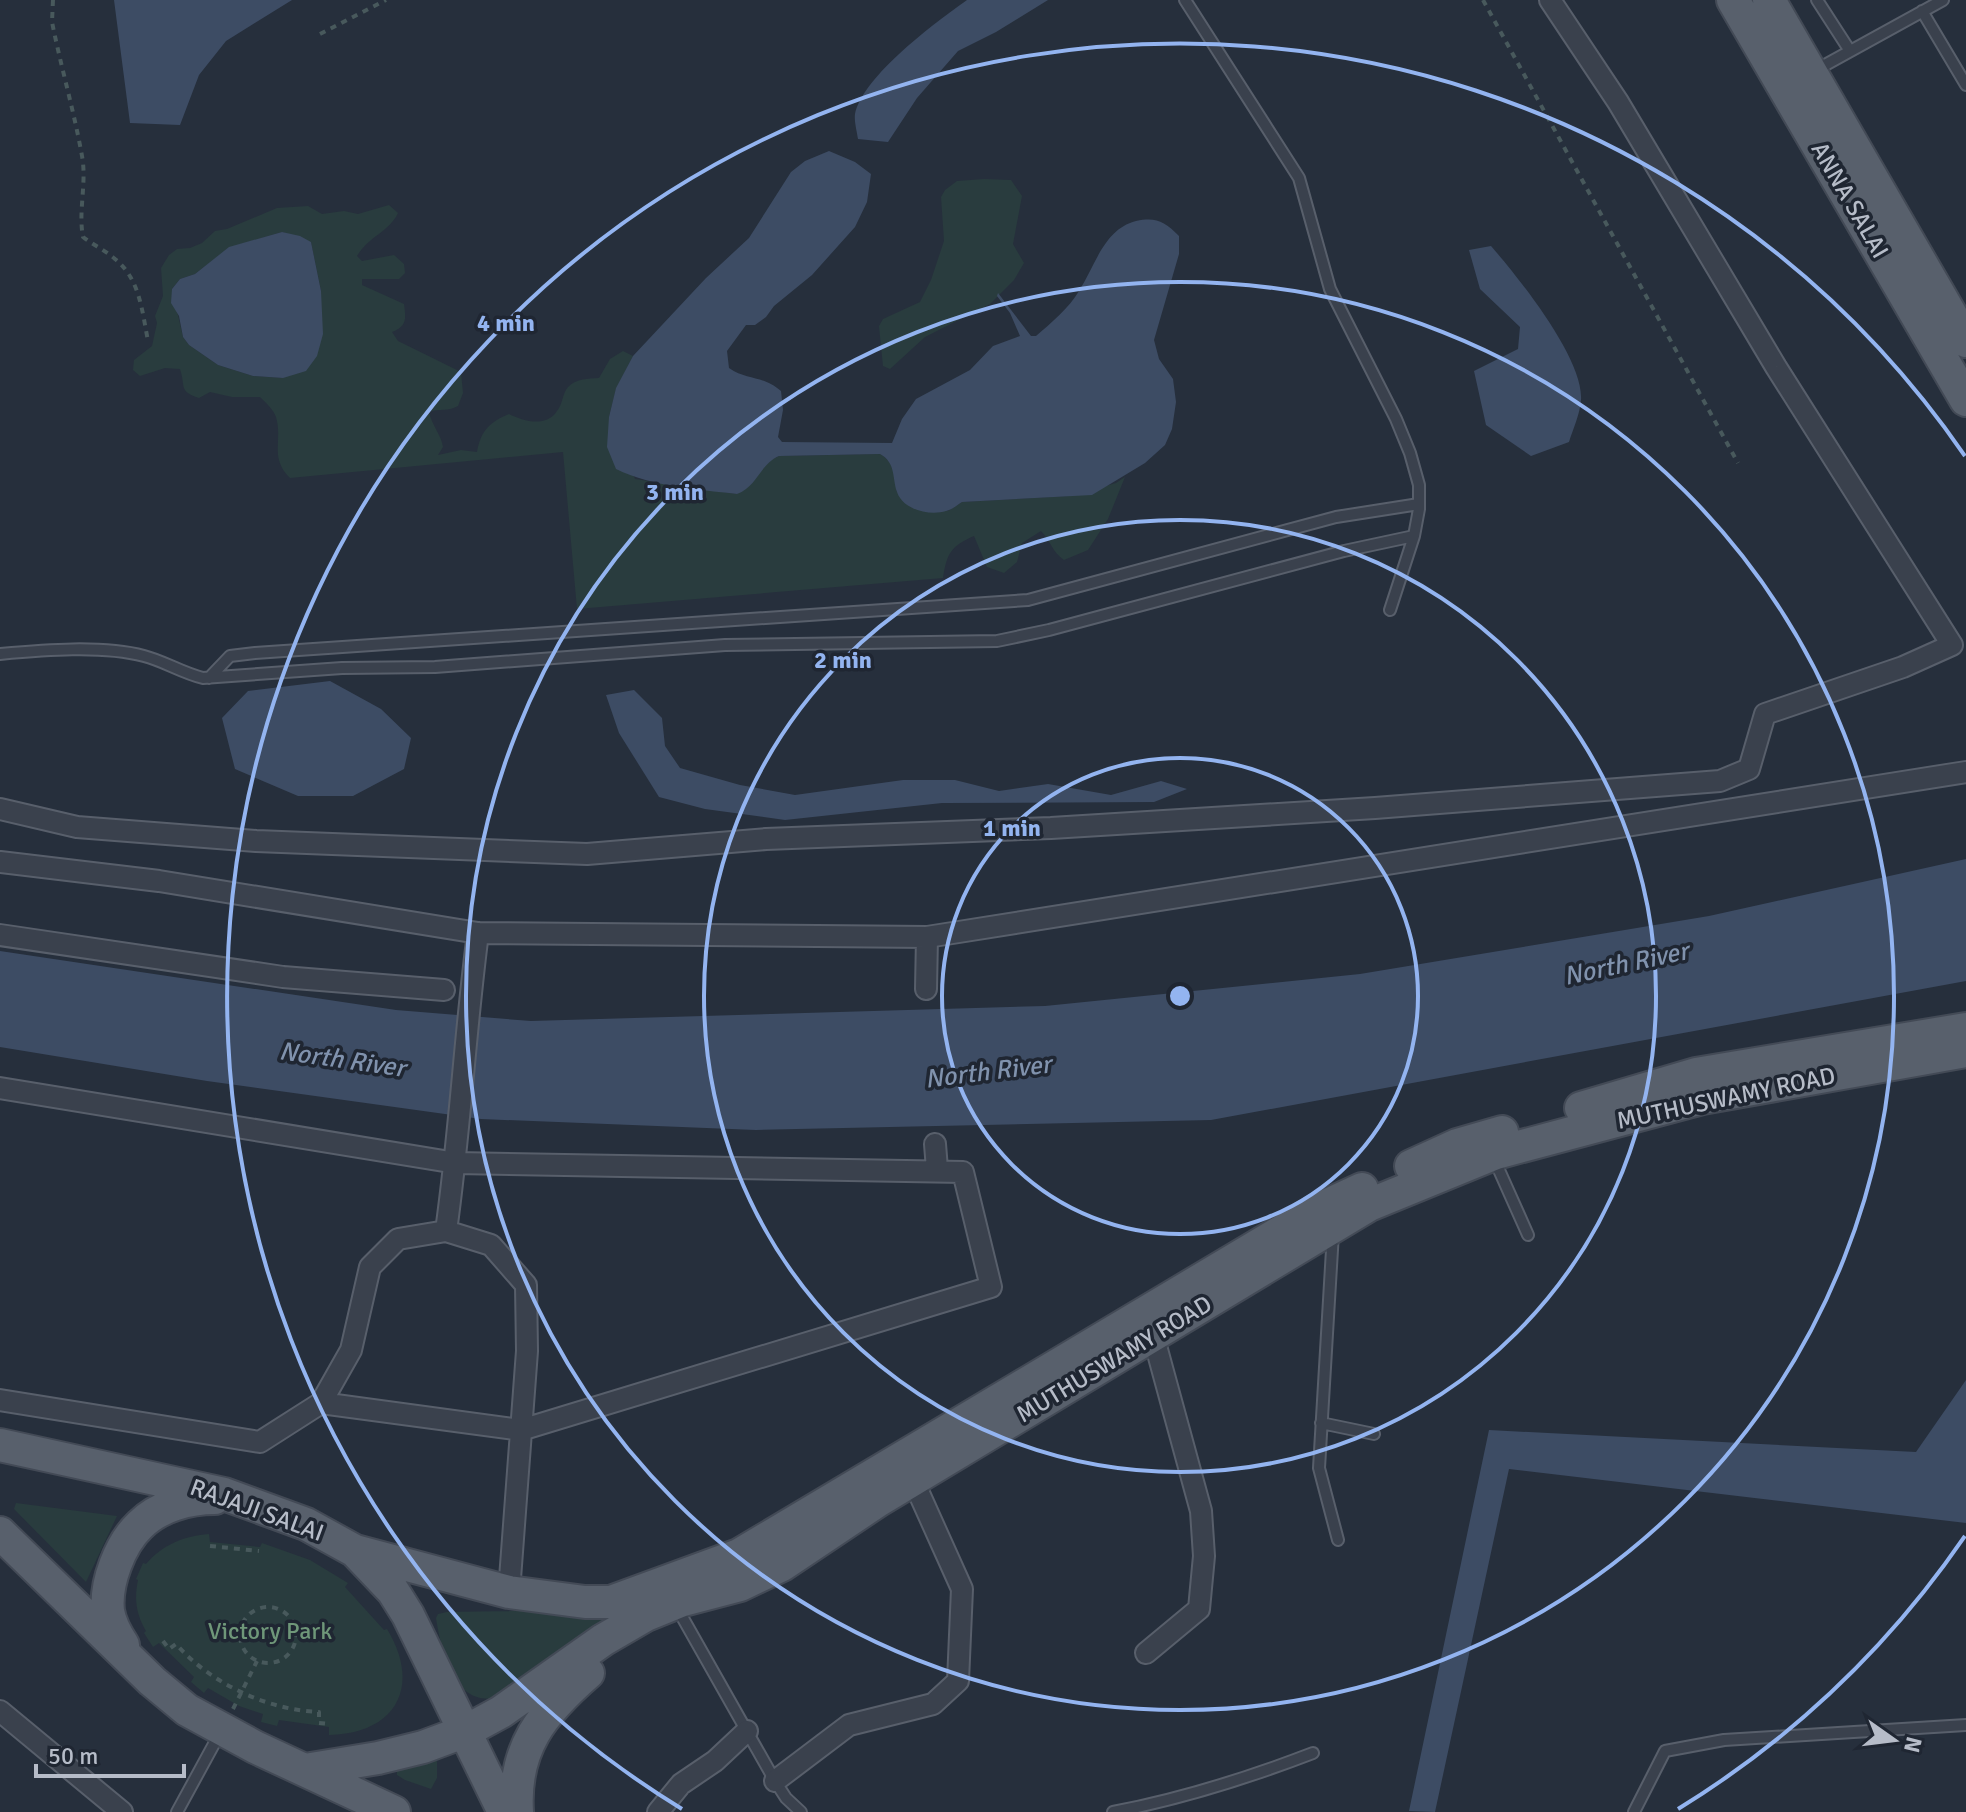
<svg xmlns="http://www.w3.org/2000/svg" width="1966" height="1812" font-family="Signika,sans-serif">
<rect width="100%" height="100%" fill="#262f3c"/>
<path fill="#293c3e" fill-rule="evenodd" d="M984,179L1011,180L1022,196L1013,244L1024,263L1014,280L990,304L925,337L890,369L883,366L879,326L883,319L920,302L931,280L944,241L941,197L945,190L957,181Z
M389,205L398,213C389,232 369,236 357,256L362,261L394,255L404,264L405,273L399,279H362V285L404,304C406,319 407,326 392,332L398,341L461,372L463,393L458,406C447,412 440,408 429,412C432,426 441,434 443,447L438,455L461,450L477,452C481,430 490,422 509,414C523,421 546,428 557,411C563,404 562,394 568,387C577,378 588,379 599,378L610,359L623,351L633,356L616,389L609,417L635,479L737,494L771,460L779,456L880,454C894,462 896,477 897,492L948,511L962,502L1070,496L1116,483L1125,477L1108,519L1088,550L1064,560C1052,552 1051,541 1041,531L1022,543L1017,562L1004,573L987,567L974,536C951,546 947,553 943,578L577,609L563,452L290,478C269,457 283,441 276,417C273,409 266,403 260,397H232L210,392L199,398C178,391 186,387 180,369L165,368L140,376L133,370L134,360L152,346L157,323L155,316L163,296L161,268L169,255L177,249L190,248L202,243L215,231L227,229L277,208L308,206L322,214L344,211L358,214ZM282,232L311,242L321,291L283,378L253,376L218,365L189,345L183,337L172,289L180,279L195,274L229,248Z
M16,1503L117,1516L86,1582L14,1509Z
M209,1534L210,1542L260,1547L262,1543L310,1560L348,1583L345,1587L384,1630L387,1629C422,1686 396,1734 329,1735V1727L279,1720L277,1726L261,1722L263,1714L239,1706L208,1688L204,1693L191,1682L194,1677L159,1643L153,1647L144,1633L146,1631C136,1614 134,1599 138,1580L136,1579L143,1563L146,1564C163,1544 185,1536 209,1534Z
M629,1609L501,1697C454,1709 442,1655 436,1618L438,1614L447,1612Z
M437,1758V1778L431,1789L405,1780L397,1775V1768Z"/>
<path fill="#3d4c64" d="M114,0H292L226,41L199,75L180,125L130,123Z
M967,0H1048L996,32L958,51L917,98L888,142L858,139C857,132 854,121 855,114C863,76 936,22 967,0Z
M829,151L855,162L871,174L867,202L855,227L812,275L774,306L766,317L755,325H746L727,351L729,368C748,381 763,375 781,391L783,410L778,437L782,442L892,443L902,419L916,399L970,370L993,346L1020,336L1010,313L997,296L998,293L1031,336H1036C1051,323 1069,308 1079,291C1095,266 1104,229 1136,221C1156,217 1164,221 1179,236V254L1154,340L1159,359L1173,379L1176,402L1172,429L1165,445L1145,463L1092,495L962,502C957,505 952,510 946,511C930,516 903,510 897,492C892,477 896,463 880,454L779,456C760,464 757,487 737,494C696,489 653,487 616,469L607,447L609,417L616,388L633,356L706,278L749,238L791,172L805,161Z
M282,232L300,236L311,242L321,291L323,334L317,356L306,371L283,378L253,376L218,365L189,345L183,337L179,316L171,303L172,289L180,279L195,274L229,247Z
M1491,246C1518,277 1584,359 1581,400C1580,414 1573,429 1569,442L1531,456L1486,425L1474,371L1518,349L1520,327L1480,289L1469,250Z
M330,681L381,709L411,738L404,769L353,796H298L235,769L222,718L248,691Z
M634,690L662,718L665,746L680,768L740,785L795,795L903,780H955L999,791L1048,784L1111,795L1161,781L1187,789L1154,802L942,803L785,820L705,809L659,797L619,733L606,695Z
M1966,859V981L1211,1120L756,1130L481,1119L207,1081L0,1047V951L396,1010L531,1021L1045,1006L1360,974L1709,916Z
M1966,1380V1523L1509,1469L1435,1812L1409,1811L1489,1430L1916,1452Z"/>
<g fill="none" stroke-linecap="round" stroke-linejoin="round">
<defs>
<path id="lane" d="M1185,0L1299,178L1330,289L1396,419L1410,453L1419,485V509L1414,536L1390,610
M1817,0L1850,51
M1922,11L1966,85
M1816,70L1943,0
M0,654C44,650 102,645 144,656C164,661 182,673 203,678L342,668L435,667L725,645L997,641L1049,630L1344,551L1414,536
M209,678L230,656L255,653L1028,600L1336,517L1419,504
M1497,1159L1499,1170L1528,1235
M1333,1233L1319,1468L1338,1540
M1321,1423L1374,1434
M676,1606L775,1781L786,1798L801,1812
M177,1812L220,1733
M1113,1812C1181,1799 1248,1778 1313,1753
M1634,1812L1665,1751L1724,1740L1966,1725"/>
<path id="street" d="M0,809L77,827L256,841L587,854L766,839L1051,828L1375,808L1720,781L1749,769L1765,714L1903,667L1952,645L1776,367L1618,102L1550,0
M0,862L159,881L478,933L927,937L1966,772
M478,933C465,1032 460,1132 446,1231L491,1245L526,1285L527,1351L509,1592
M0,935L283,977L444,990
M926,989L927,937
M0,1088L456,1163L963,1172L991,1287L521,1430L321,1403
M935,1144L937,1169
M0,1400L260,1442L321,1403L351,1350L370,1267L398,1239L446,1231
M1146,1653L1199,1609L1204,1556L1201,1511L1153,1335
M0,1711L122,1812
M775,1781L849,1725L933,1704L958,1681L962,1589L913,1480
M658,1812L681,1784L715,1761L747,1731"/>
<path id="primary" d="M1733,0L1966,400
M1769,0L1966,341
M1581,1108L1696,1074L1966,1029
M1411,1166L1457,1145L1502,1132
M0,1445L224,1494L306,1524L355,1551L393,1591L408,1615L504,1812
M0,1533L152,1681L187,1710L255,1747L394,1812
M355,1551L509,1592L585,1602H611L739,1555L1321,1208L1362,1189
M123,1645C117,1636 110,1623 108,1611C105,1583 120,1544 140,1525C159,1506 189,1498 215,1498
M305,1770L378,1758L423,1747L466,1731L501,1712L603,1640L646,1615L683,1600L740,1585L782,1565L879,1500L1369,1205L1496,1153L1702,1098L1966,1051
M517,1812C513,1748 542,1713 588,1673"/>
</defs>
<use href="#lane" stroke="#585f6b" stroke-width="14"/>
<use href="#street" stroke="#585f6b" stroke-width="24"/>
<use href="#primary" stroke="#434a56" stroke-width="36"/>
<path stroke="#48595c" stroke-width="4" stroke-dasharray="6 6" stroke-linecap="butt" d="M53,0L52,22C61,67 74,111 82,156C87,183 78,211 83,237C93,245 105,250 115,259C140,279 142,311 148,341
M1483,0L1738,463
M320,34L386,0
M210,1546L259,1551
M240 1635a28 28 0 1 1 56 0a28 28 0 1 1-56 0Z
M163,1641L169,1649L176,1644C210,1683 267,1710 319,1712V1723L329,1724
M233,1709L257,1661"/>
<use href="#lane" stroke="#3a414d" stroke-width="10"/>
<use href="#street" stroke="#3a414d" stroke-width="20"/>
<use href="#primary" stroke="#58606c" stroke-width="32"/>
</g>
<g fill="none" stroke="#93b4f0" stroke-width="4">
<circle cx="1180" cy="996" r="238"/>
<circle cx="1180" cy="996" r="476"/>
<circle cx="1180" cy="996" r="714"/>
<path d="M1965 1536A953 953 0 0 1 1678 1809M682 1809A953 953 0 1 1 1965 456"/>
</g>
<g text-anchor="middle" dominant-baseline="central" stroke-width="7" stroke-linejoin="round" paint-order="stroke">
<g font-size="24" fill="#b6bcc8" stroke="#1f2632">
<text transform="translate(1850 200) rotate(60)">ANNA SALAI</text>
<text transform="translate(1726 1098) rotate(-12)">MUTHUSWAMY ROAD</text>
<text transform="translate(1114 1359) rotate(-31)">MUTHUSWAMY ROAD</text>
<text transform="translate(257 1510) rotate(20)">RAJAJI SALAI</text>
</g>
<g font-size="24" fill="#6f9779" stroke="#1f2632">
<text x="270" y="1631">Victory Park</text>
</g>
<g font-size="26" font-style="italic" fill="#8092ad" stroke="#1f2632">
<text transform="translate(1626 964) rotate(-12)">North River</text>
<text transform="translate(342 1060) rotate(8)">North River</text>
<text transform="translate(988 1072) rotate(-7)">North River</text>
</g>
</g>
<circle cx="1180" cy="996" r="12" fill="#93b4f0" stroke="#1f2632" stroke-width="4"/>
<g font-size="24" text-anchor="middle" font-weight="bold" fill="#93b4f0" stroke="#1f2632" stroke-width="7" stroke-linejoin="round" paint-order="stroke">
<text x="506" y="331">4 min</text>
<text x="675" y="500">3 min</text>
<text x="843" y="668">2 min</text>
<text x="1012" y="836">1 min</text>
</g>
<g transform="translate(1894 1740) rotate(104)" stroke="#1f2632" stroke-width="6" paint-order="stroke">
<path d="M0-6L14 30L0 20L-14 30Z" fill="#b6bcc8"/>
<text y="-12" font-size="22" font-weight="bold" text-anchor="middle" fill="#b6bcc8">N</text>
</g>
<path d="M36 1764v12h148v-12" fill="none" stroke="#b6bcc8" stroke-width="4"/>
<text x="48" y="1764" font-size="24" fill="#b6bcc8" stroke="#1f2632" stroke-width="6" paint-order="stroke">50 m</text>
</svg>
